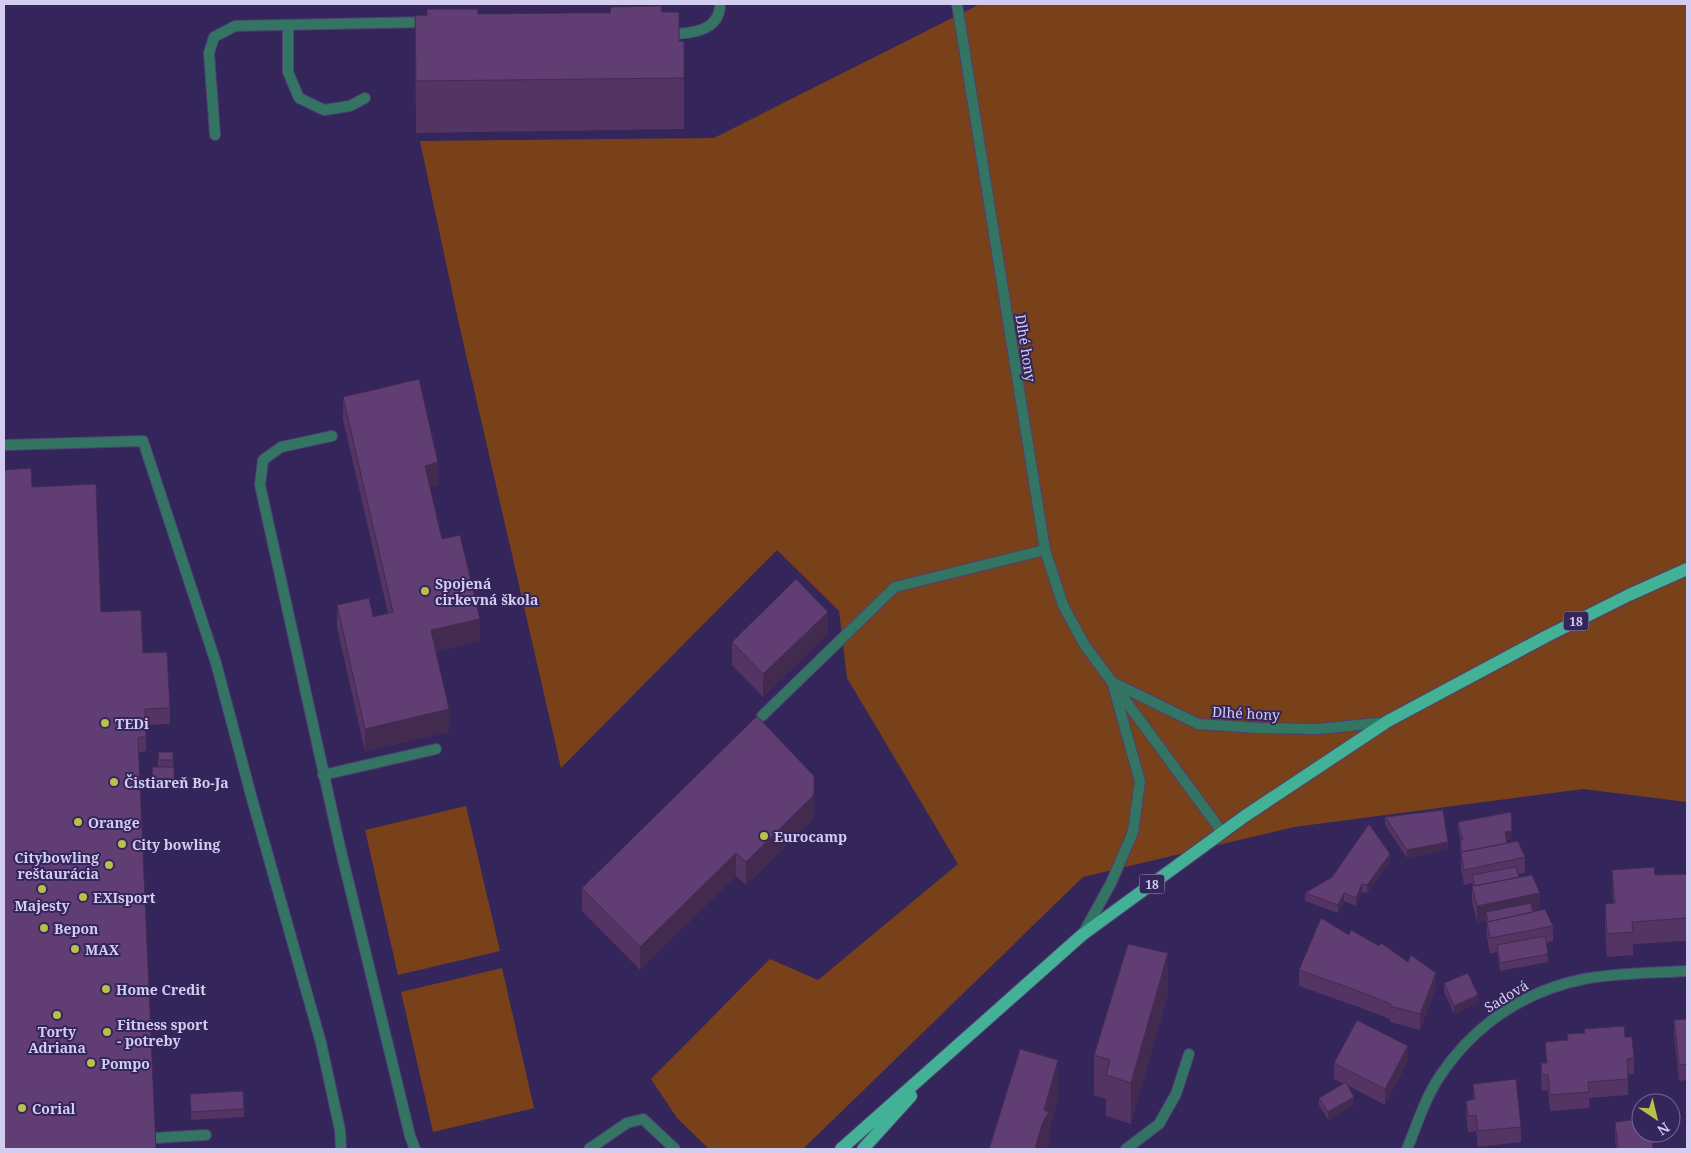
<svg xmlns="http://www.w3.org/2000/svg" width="1691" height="1153" font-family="'Noto Serif',serif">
<rect width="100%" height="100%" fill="#34255b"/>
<path fill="#784119" d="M980,4H1687V802L1583,789L1294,827L1083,877L803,1149H709L677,1118L651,1079L770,959L818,980L958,864L847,678L839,611L777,550L561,768L459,324L420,141L714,138Z
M466,806L500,951L398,975L365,830Z
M502,968L534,1108L433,1132L401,992Z"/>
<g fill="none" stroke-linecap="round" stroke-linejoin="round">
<defs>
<path id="service" d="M288,25V72L299,98L324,110L350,106L365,98
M209,53L215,135
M332,436L281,447L263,460L260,485L340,847L410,1136L415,1149
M4,445L143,441L216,663L252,799L321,1043L340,1130L341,1149
M762,716L895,587L1045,550
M323,775L436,749
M154,1138L206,1135
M589,1149L627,1123L643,1119L675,1149"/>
<path id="minor" d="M957,4L1045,550L1063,605L1084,644L1222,832
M668,34C689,34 720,32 720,4
M209,53L214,37L235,26L429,22
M1114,683L1198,724L1258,728L1319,729L1387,722
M1083,934L1111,883L1133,832L1140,781L1114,689
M1126,1149L1159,1124L1176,1094L1189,1054
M1407,1149C1417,1125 1425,1098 1440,1076C1474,1025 1524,991 1584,979C1616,973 1655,973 1687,971"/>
<path id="primary" d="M841,1149L1082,935L1245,816L1388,721L1545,637L1629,595L1687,569
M863,1149L911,1096"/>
</defs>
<use href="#service" stroke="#4d4073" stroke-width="12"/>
<use href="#minor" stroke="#4d4073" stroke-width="12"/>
<use href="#primary" stroke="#4d4073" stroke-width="14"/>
<use href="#service" stroke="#347463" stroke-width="10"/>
<use href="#minor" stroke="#347463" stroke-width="10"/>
<use href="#primary" stroke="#43b195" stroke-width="12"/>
</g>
<path fill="#533462" d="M662,12L679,41H684V129L416,133L415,15Z
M343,397L438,485L430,487L442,539L480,641L436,652L449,732L365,751L337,628V605L373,617L388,613L343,420Z
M32,487L101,612L143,653L170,708V724L146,725V751L138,753Z
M828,634L763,697L732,665V642Z
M158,752H173L174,788L153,789L152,767H158Z
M1385,817L1448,849L1407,858L1385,825Z
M814,818L746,885L736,876L640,970L582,911V888Z
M1458,822L1512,839L1507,840V843L1525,857V873L1518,874L1519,877L1540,908L1533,910V912L1553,926V941L1546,943L1548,954V962L1500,971L1497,952L1490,954L1487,937L1486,920L1477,922L1472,902V886H1473L1472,883L1464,885L1461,868V855L1460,848V840H1461L1458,830Z
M1390,862L1367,893L1362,892L1356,906L1344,901L1338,913L1305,901V893Z
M1612,870L1655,875L1687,883V941L1633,944V955L1607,957L1605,927V904L1613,903Z
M1299,970L1436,988L1420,1030L1390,1022V1019L1361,1008L1299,986Z
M1444,983L1478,1003L1454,1014L1444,991Z
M1168,994L1131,1124L1106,1116V1099L1094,1095V1055Z
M1687,1019V1080L1679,1081L1674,1035V1020Z
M1584,1029L1625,1037L1634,1058V1074H1628V1095L1589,1098V1108L1550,1111L1548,1090L1542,1091L1541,1079V1063H1546L1545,1042L1567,1040V1034L1584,1033Z
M1408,1061L1385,1105L1347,1085L1354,1105L1328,1120L1319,1105V1098L1344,1084L1334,1079V1063Z
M1473,1084L1521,1127V1142L1478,1147L1476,1131L1468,1132L1466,1116V1101L1473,1100Z
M243,1091L244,1117L191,1120L190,1094Z
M1615,1122L1653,1149H1616L1615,1138Z"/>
<path fill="#432b50" d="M438,462V485L425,488V466Z
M828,612V634L763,697V674Z
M480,619V641L431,653V630Z
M449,709V732L365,751V729Z
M814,776V818L746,885V862Z
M1512,831V839L1505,840V832Z
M1448,842V849L1407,858V850Z
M736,853V876L640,970V947Z
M1390,854V862L1367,893V885Z
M1362,884V892L1356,906V898Z
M1344,893V901L1338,913V905Z
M1540,893V908L1488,919L1486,912V920L1477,922V906Z
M1168,953V994L1131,1124V1083Z
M1436,973V988L1420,1030V1014Z
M1478,995V1003L1454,1014V1006Z
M1408,1046V1061L1385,1105V1089Z
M1058,1060V1101L1049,1131V1149H1035L1044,1110Z
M1354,1097V1105L1328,1120V1112Z"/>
<path fill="#603d72" stroke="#432b50" d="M661,6L662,12H679V41H684V78L416,81L415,15L427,16V9H478V14L570,13H610L611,7Z
M419,379L438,462L425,466L442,539L460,535L480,619L431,630L449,709L365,729L337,605L369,598L373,617L393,612L343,397Z
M31,468L32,487L96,484L101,612L141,610L143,653L167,652L170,708L145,709L146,736L138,738L156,1149H4V470Z
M796,579L828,612L763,674L732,642Z
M757,716L814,776V795L746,862L736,853L640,947L582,888Z
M158,752H173V760H159Z
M152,767H174V780L153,781Z
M1443,810L1448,842L1407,850L1385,817Z
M1511,812L1512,831L1505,832L1507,843L1462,852L1460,840H1463L1458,822Z
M1369,824L1390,854L1367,885L1362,884L1356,898L1344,893L1338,905L1305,893L1332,877Z
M1518,841L1525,857L1464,870L1461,852Z
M1516,867L1519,877L1475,886L1472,875Z
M1654,867L1655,875L1687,874V918L1632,922L1633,932L1607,934L1605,904L1615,903L1612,870Z
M1532,875L1540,893L1477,906L1472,886Z
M1531,903L1533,912L1488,922L1486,912Z
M1545,909L1553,926L1490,938L1487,922Z
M1321,918L1349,935L1351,930L1379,946L1381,943L1408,962L1411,955L1436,973L1420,1014L1390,1006L1391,1004L1361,992L1299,970Z
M1545,936L1548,954L1500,963L1497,945Z
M1128,944L1168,953L1131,1083L1106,1075L1110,1060L1094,1055Z
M1468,973L1478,995L1454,1006L1444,983Z
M1687,1019V1064L1679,1065L1674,1020Z
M1357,1020L1408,1046L1385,1089L1334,1063Z
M1624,1026L1625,1037H1632L1634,1058L1627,1059L1628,1079L1588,1082L1589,1092L1550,1095L1548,1075H1542L1541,1063H1547L1545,1042L1568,1040L1567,1034L1585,1033L1584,1029Z
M1020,1049L1058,1060L1044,1110L1049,1112L1042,1124L1035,1149H989Z
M1516,1079L1521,1127L1478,1131L1476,1115L1468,1116L1466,1101L1475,1099L1473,1084Z
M1346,1082L1354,1097L1328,1112L1319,1098Z
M243,1091L244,1109L191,1112L190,1094Z
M1641,1119V1133H1651L1653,1149H1618L1615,1122Z"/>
<g fill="#b8c147" stroke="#34255b" stroke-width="2">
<circle cx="425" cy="591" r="5"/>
<circle cx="105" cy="723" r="5"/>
<circle cx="114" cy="782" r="5"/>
<circle cx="78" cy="822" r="5"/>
<circle cx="764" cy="836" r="5"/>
<circle cx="122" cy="844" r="5"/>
<circle cx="109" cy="865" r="5"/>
<circle cx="42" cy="889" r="5"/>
<circle cx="83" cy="897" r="5"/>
<circle cx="44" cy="928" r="5"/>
<circle cx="75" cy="949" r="5"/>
<circle cx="106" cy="989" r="5"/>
<circle cx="57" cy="1015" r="5"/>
<circle cx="107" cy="1032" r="5"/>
<circle cx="91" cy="1063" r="5"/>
<circle cx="22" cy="1108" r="5"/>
</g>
<g text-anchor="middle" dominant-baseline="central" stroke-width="4" stroke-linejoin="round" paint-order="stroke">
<g fill="#34255b" stroke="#a39bc3" stroke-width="1">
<rect x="1563.5" y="611.5" width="25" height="19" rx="4"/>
<rect x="1139.5" y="874.5" width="25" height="19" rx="4"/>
</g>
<g font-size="12" font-weight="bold" fill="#d3cef0">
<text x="1576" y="621">18</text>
<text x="1152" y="884">18</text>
</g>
<g font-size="14" fill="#d3cef0" stroke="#34255b">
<text transform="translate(1026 348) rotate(81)">Dlhé hony</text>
<text transform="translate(1246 713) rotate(3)">Dlhé hony</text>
<text transform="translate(1506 996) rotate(-31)">Sadová</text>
</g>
<g font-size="14" font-weight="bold" fill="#d3cef0" stroke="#34255b" text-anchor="start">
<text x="435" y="583">Spojená<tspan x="435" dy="16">cirkevná škola</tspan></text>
<text x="115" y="723">TEDi</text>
<text x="124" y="782">Čistiareň Bo-Ja</text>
<text x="88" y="822">Orange</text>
<text x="774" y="836">Eurocamp</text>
<text x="132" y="844">City bowling</text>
<text x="99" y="857" text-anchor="end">Citybowling<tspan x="99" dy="16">reštaurácia</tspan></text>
<text x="93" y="897">EXIsport</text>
<text x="42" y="905" text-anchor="middle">Majesty</text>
<text x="54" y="928">Bepon</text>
<text x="85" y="949">MAX</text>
<text x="116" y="989">Home Credit</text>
<text x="117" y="1024">Fitness sport<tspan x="117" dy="16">- potreby</tspan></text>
<text x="57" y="1031" text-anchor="middle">Torty<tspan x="57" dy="16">Adriana</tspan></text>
<text x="101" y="1063">Pompo</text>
<text x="32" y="1108">Corial</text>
</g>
</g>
<rect width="1691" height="1153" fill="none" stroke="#d3cef0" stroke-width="10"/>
<g transform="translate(1656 1118) rotate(145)"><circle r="24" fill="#34255b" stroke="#746997"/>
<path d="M0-4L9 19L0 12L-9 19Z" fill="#b8c147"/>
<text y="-8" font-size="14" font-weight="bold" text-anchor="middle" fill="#d3cef0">N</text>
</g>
</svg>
